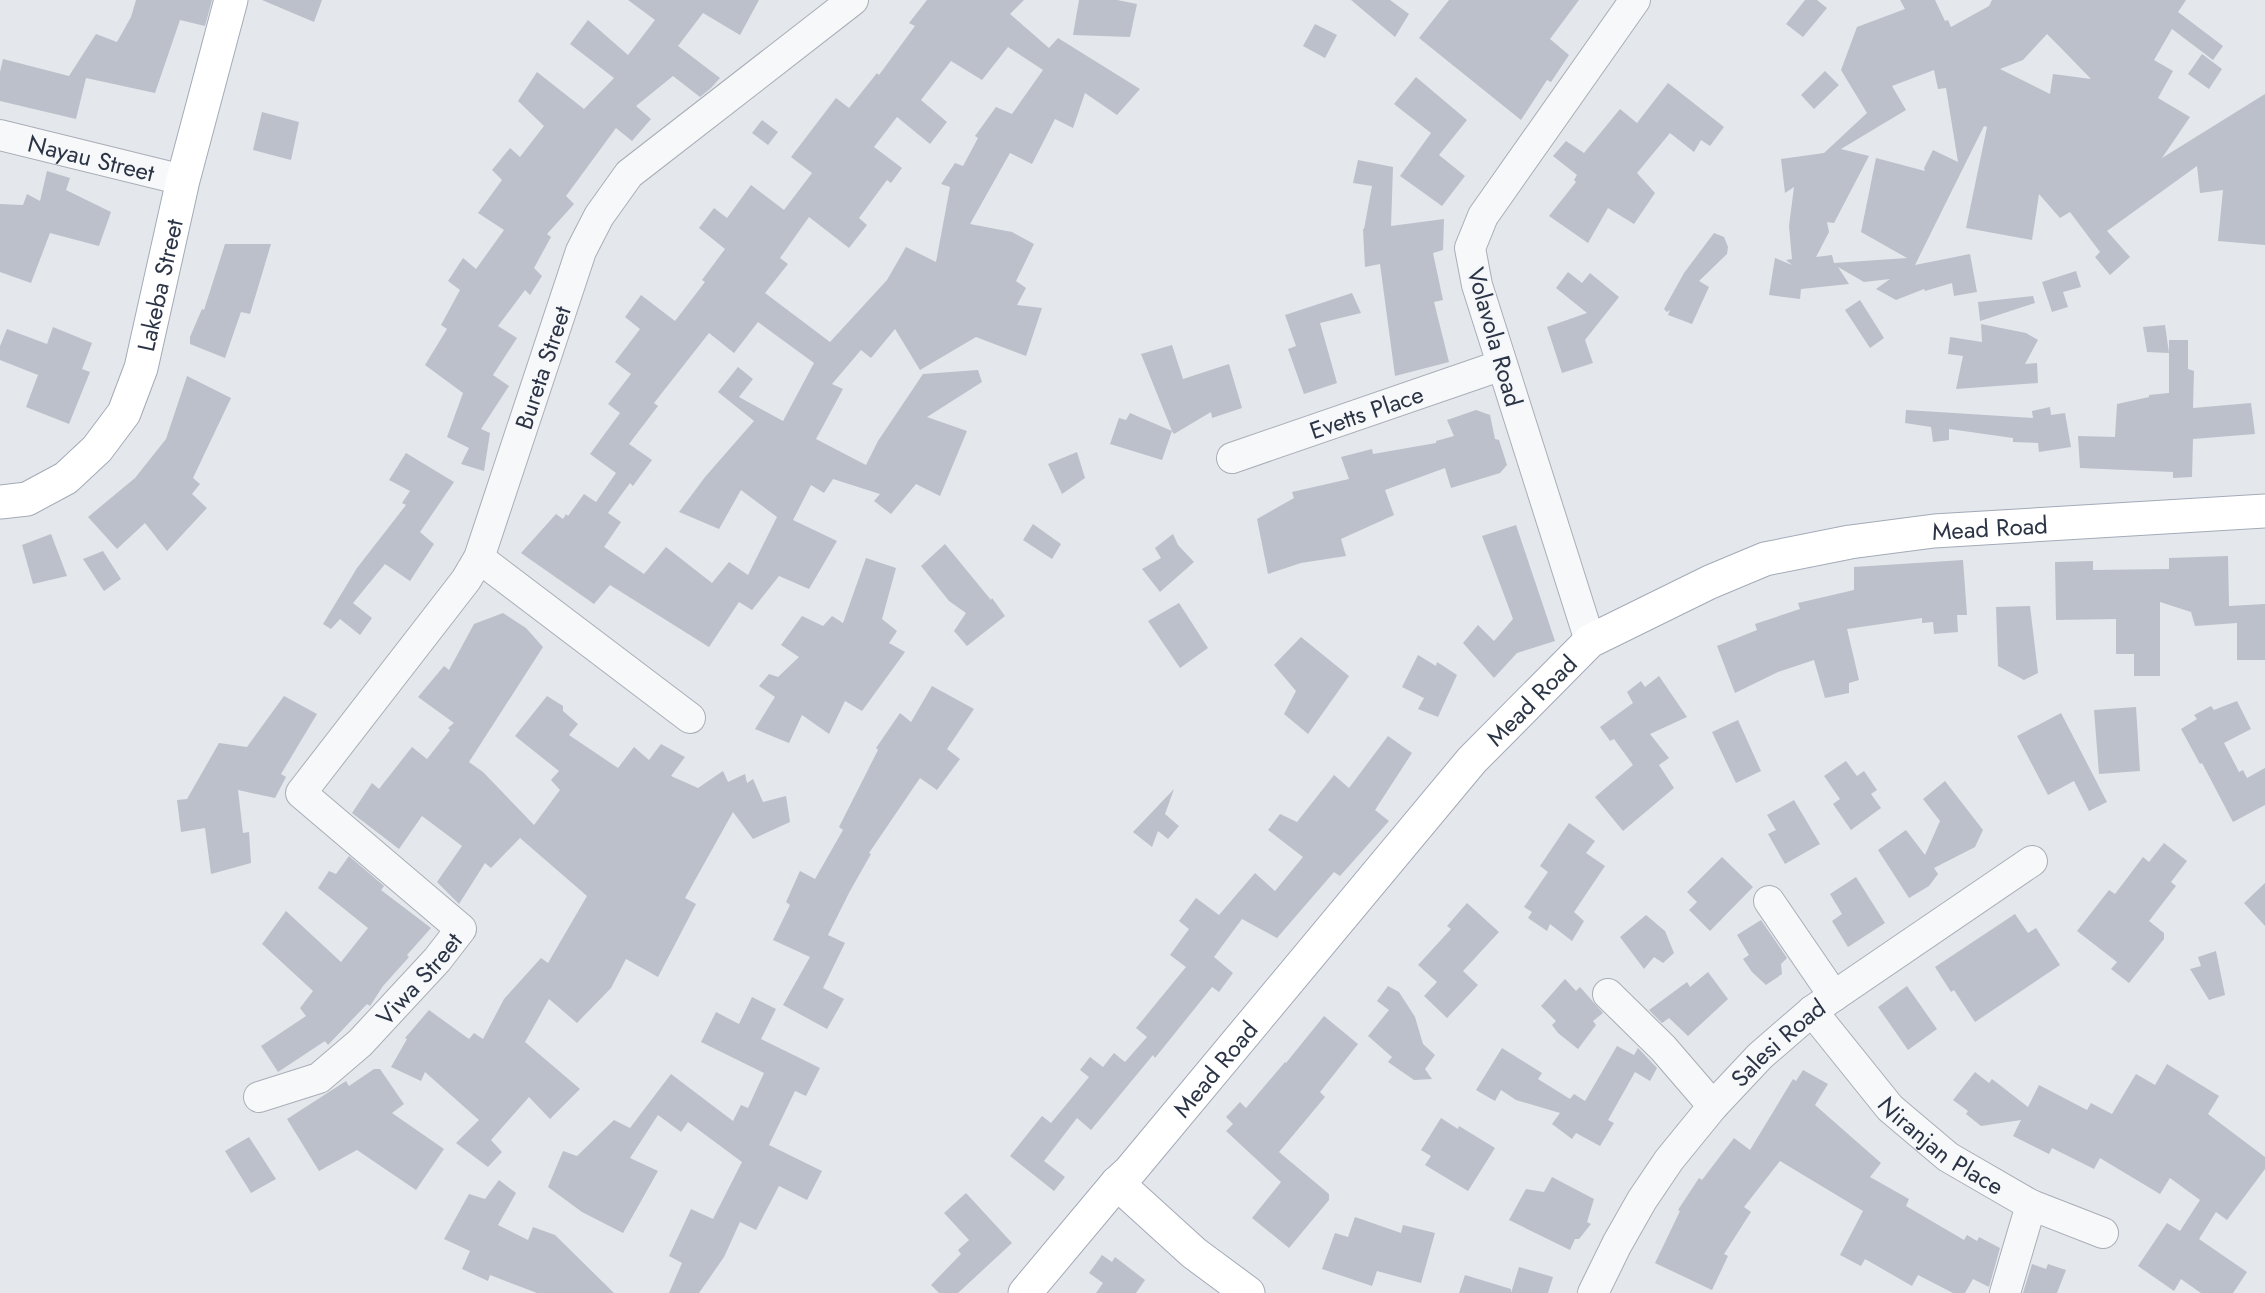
<svg xmlns="http://www.w3.org/2000/svg" width="2265" height="1293" font-family="Jost,sans-serif">
<rect width="100%" height="100%" fill="#e4e7ec"/>
<path fill="#bbc0ca" fill-rule="evenodd" d="M136,0H212L205,26L180,20L155,93L86,78L76,119L0,101V72L3,59L69,76L96,34L117,42L131,17Z
M262,0H322L314,22Z
M628,0H759L740,35L703,13L678,46L720,78L711,88L700,97L673,76L636,106L651,119L632,141L616,128L566,196L574,204L547,234L551,237L534,268L542,276L530,295L525,290L498,326L517,338L493,375L509,386L481,429L490,433L484,471L461,464L469,448L447,437L463,393L425,365L447,329L441,325L460,290L448,281L463,258L476,269L504,230L478,213L502,180L492,170L510,148L520,157L544,126L518,101L537,72L584,109L614,78L570,44L588,20L628,55L655,20Z
M927,0H1024L1010,14L1049,48L1058,38L1140,89L1117,115L1085,93L1073,128L1055,119L1032,164L1010,153L970,224L1012,232L1034,244L1016,281L1026,288L1017,305L1042,308L1026,356L976,337L920,370L895,329L871,358L861,350L832,384L843,389L816,439L866,465L878,441L923,374L978,370L982,382L927,417L967,431L940,496L916,484L891,514L874,501L880,494L833,479L824,493L811,485L793,520L837,541L809,589L779,576L752,610L739,602L709,647L610,585L594,604L521,553L556,514L563,519L566,514L568,516L584,494L596,502L616,473L590,454L620,413L608,404L631,374L615,362L640,329L625,317L641,295L675,321L705,282L702,280L725,249L699,228L714,208L727,218L751,185L784,210L812,173L791,157L836,98L849,108L877,73L879,75L915,26L909,23ZM1008,47L1043,70L1012,114L996,107L975,136L978,138L963,166L955,163L941,184L950,187L936,262L906,247L887,280L830,342L765,293L788,264L780,258L809,217L849,248L867,225L859,218L887,180L891,183L902,168L874,147L897,117L930,144L947,122L921,100L951,61L982,80ZM758,322L814,363L783,421L739,397L753,379L738,367L718,392L754,421L705,477L679,512L719,529L741,490L777,517L748,575L729,562L712,583L666,547L644,574L604,547L621,522L608,513L630,483L633,486L652,460L629,444L658,406L654,403L709,333L734,353Z
M1079,0H1117L1137,4L1130,37L1073,35Z
M1351,0H1390L1409,14L1395,37Z
M1449,0H1579L1550,39L1569,55L1551,82L1547,80L1521,120L1419,38Z
M1805,0H1817L1827,8L1803,37L1786,24Z
M1900,0H1935L1945,21L1948,20L1951,27L1989,6L1992,0H2186L2178,12L2223,46L2213,60L2172,29L2154,60L2173,71L2158,98L2190,117L2162,158L2265,94V245L2218,241L2223,190L2200,193L2197,166L2107,231L2130,257L2110,275L2095,257L2100,252L2070,212L2060,218L2039,194L2032,240L1966,228L1987,127L1984,126L1915,265L1970,254L1977,292L1954,296L1952,283L1925,291L1924,289L1896,300L1876,289L1890,279L1864,282L1838,267L1849,284L1801,289L1800,299L1769,295L1775,258L1792,265L1786,260L1792,259L1789,226L1794,187L1785,193L1781,159L1824,153L1867,113L1841,70L1857,27L1905,9ZM2047,34L2058,45L2091,79L2053,74L2050,94L2000,69L2023,60ZM1934,70L1938,89L1946,88L1958,162L1933,150L1924,168L1925,171L1876,158L1861,232L1907,258L1834,263L1832,255L1816,257L1829,232L1827,222L1834,223L1869,156L1841,149L1906,110L1892,86Z
M1315,24L1337,35L1325,58L1303,46Z
M2202,54L2222,69L2209,89L2188,74Z
M1825,71L1839,85L1814,109L1801,95Z
M1416,77L1467,120L1439,155L1465,176L1442,206L1400,176L1431,133L1394,104Z
M1668,83L1724,127L1710,146L1701,140L1694,152L1670,133L1637,173L1655,193L1634,224L1608,208L1588,243L1549,216L1576,182L1574,180L1577,175L1553,156L1566,141L1584,153L1620,109L1637,123Z
M262,112L299,122L291,160L253,150Z
M762,120L778,132L768,145L752,133Z
M1358,160L1393,167L1391,226L1444,219L1443,250L1433,253L1443,300L1434,302L1449,362L1395,376L1380,264L1365,267L1363,229H1364L1372,186L1353,183Z
M47,171L70,178L66,190L111,212L99,246L50,233L31,283L0,272V204L23,205L27,194L40,201Z
M1714,233L1724,237L1728,247L1727,254L1699,281L1709,287L1692,324L1668,315L1670,310L1667,312L1664,309L1684,273Z
M225,244H271L250,314L241,312L225,358L190,344V337L202,309L204,310Z
M2076,271L2081,287L2063,292L2068,307L2052,312L2042,282Z
M1568,272L1582,283L1590,273L1619,297L1585,340L1593,363L1562,373L1547,327L1587,313L1556,288Z
M1352,293L1361,313L1320,323L1337,383L1304,394L1288,349L1296,346L1285,315Z
M2033,296L2035,303L1980,321L1978,302Z
M1860,300L1884,338L1870,348L1845,310Z
M1981,324L2026,333L2038,340L2025,364L2037,363L2038,383L1956,389L1963,356L1948,354L1950,337L1982,342Z
M2165,325L2169,353L2147,352L2143,327Z
M53,327L92,343L82,369L90,372L69,424L26,407L38,375L0,360V346L7,329L47,344Z
M2169,340H2188V369L2194,371L2193,408L2251,403L2255,434L2193,439L2192,477L2173,478V472L2080,468L2078,436L2115,437L2117,404L2149,397V395L2169,393Z
M1172,345L1183,379L1229,364L1242,408L1212,418L1211,412L1174,434L1172,431L1162,460L1110,444L1119,418L1126,420L1130,413L1172,431L1141,354Z
M187,376L231,398L193,478L200,484L192,494L207,508L167,551L145,523L117,549L88,517L135,478L166,439Z
M2050,407L2051,415L2065,413L2071,447L2039,452L2038,443L2013,442V438L1949,429V440L1933,442L1931,427L1905,423L1906,410L2033,418L2032,411Z
M1476,410L1490,415L1495,439L1499,440L1507,465L1500,473L1451,488L1445,468L1385,490L1394,515L1341,539L1346,556L1301,563L1268,574L1257,519L1294,498L1292,492L1349,479L1341,457L1372,449L1373,454L1436,443V441L1454,436L1447,420Z
M1077,452L1085,478L1062,494L1048,464Z
M406,453L454,482L420,532L434,544L410,581L385,564L353,603L372,618L360,635L340,619L331,629L323,624L357,568L406,505L402,503L410,491L389,480Z
M1033,524L1061,544L1052,559L1023,540Z
M1516,525L1555,641L1517,653L1494,678L1463,643L1478,625L1494,641L1513,619L1482,536Z
M51,534L67,576L33,584L22,545Z
M1173,534L1178,545L1194,562L1160,592L1142,569L1161,558L1155,548Z
M945,544L991,600L992,598L1005,616L967,646L954,631L966,613L949,601L921,566Z
M103,551L121,579L104,591L83,559Z
M2228,556L2229,606L2265,604V660H2237V623L2195,626L2191,612L2160,602V676H2134V654H2116V619L2056,620L2055,562L2093,561V570L2169,569V558Z
M866,558L896,568L882,619L897,631L889,643L905,652L862,711L845,701L829,734L802,715L789,743L755,729L775,697L759,686L769,674L778,677L799,657L781,645L802,616L823,626L832,616L843,623Z
M1963,560L1967,615H1957L1958,632L1934,634L1933,622L1922,623V618L1847,629L1859,680L1849,683V693L1825,698L1814,660L1778,672L1735,693L1717,646L1757,630L1755,624L1800,609L1798,603L1854,590V567Z
M1179,603L1208,648L1180,668L1148,621Z
M2030,606L2038,673L2024,680L1998,666L1996,607Z
M503,613L526,628L543,647L469,762L483,772L534,825L560,790L551,780L559,771L515,736L547,696L563,706V711L578,724L569,735L618,768L634,747L649,760L661,744L685,757L671,776L698,788L723,771L728,782L745,774L747,783L753,779L763,802L786,796L790,822L753,839L733,812L685,898L696,904L658,977L626,959L611,988L577,1023L549,999L525,1042L580,1089L550,1119L529,1097L491,1140L502,1152L488,1167L456,1143L479,1120L425,1072L421,1081L391,1067L407,1039L405,1038L429,1010L469,1039L474,1033L483,1039L504,999L541,958L548,963L587,896L520,838L491,868L485,863L459,904L437,882L462,846L422,816L399,849L352,813L372,783L379,789L412,747L427,759L450,730L448,728L454,723L418,697L444,666L449,670L474,624Z
M1301,637L1349,676L1308,734L1284,714L1296,691L1274,665Z
M1418,655L1436,666L1437,662L1457,675L1438,717L1418,709L1424,698L1402,687Z
M1659,676L1687,717L1650,734L1669,758L1659,765L1674,788L1623,831L1595,797L1633,765L1614,739L1610,741L1600,727L1633,703L1627,692L1641,681L1645,687Z
M932,686L974,709L947,749L960,759L937,790L920,778L869,853L871,854L850,891L828,935L845,943L823,988L844,999L827,1029L783,1005L810,957L773,940L790,905L786,902L800,871L815,879L843,830L839,827L878,750L876,748L900,713L911,722Z
M284,696L317,714L281,774L286,777L275,798L238,790L243,833L249,832L251,863L211,874L205,828L181,832L177,800L187,799L219,743L247,747Z
M2237,701L2251,729L2224,743L2239,772L2243,770L2247,778L2265,768V805L2233,822L2202,763L2200,764L2181,729L2197,719L2194,715L2211,706L2214,710Z
M2136,707L2140,771L2099,774L2094,710Z
M2061,713L2107,802L2089,811L2074,781L2048,795L2017,736Z
M1738,720L1761,771L1736,783L1712,732Z
M1388,736L1412,753L1375,810L1389,821L1340,876L1334,872L1277,938L1242,919L1214,957L1233,973L1219,992L1212,987L1155,1058L1153,1055L1091,1130L1077,1118L1044,1161L1065,1177L1054,1191L1010,1156L1042,1116L1051,1123L1089,1077L1080,1070L1090,1057L1103,1067L1114,1053L1125,1062L1147,1037L1136,1028L1186,967L1170,955L1189,929L1179,921L1196,898L1219,915L1255,873L1275,891L1303,857L1268,830L1280,814L1297,822L1334,775L1349,788Z
M1846,761L1857,776L1864,771L1877,790L1871,794L1881,808L1851,830L1833,804L1840,799L1824,776Z
M1945,781L1983,830L1975,847L1934,868L1938,874L1929,886L1909,898L1878,850L1906,830L1925,855L1940,821L1923,799Z
M1174,789L1165,814L1179,826L1168,839L1158,831L1152,847L1133,832Z
M1794,800L1820,844L1785,864L1768,834L1776,830L1767,815Z
M1569,823L1595,841L1586,853L1605,866L1574,912L1584,921L1572,941L1550,924L1547,931L1528,918L1532,912L1524,907L1548,872L1540,866Z
M2164,843L2187,861L2171,882L2176,886L2149,921L2164,933V939L2129,983L2111,969L2117,962L2077,931L2109,890L2115,894L2143,857L2149,862Z
M349,856L384,886L381,890L431,928L407,955L409,957L383,986L370,1006L367,1004L328,1045L325,1041L278,1072L261,1046L306,1016L300,1008L313,991L262,944L286,911L341,962L368,928L318,888L329,871L336,874Z
M1722,857L1753,887L1710,931L1689,910L1697,902L1687,892Z
M1856,877L1885,923L1848,947L1832,921L1842,914L1830,894Z
M2265,883V926L2244,903Z
M1467,903L1499,932L1463,971L1478,985L1447,1018L1424,996L1437,982L1418,965L1451,929L1447,926Z
M2015,914L2028,933L2036,928L2060,965L1975,1022L1954,990L1951,992L1935,967Z
M1646,915L1665,931L1674,953L1663,963L1654,957L1644,969L1620,937Z
M1761,920L1787,958L1781,964L1782,974L1766,985L1752,972L1743,959L1749,955L1737,935Z
M2216,951L2225,995L2209,1000L2190,969L2201,966L2198,957Z
M1708,972L1728,999L1688,1036L1669,1018L1662,1023L1649,1010L1687,982L1690,987Z
M1565,979L1576,991L1580,987L1603,1013L1593,1021L1596,1025L1578,1049L1558,1033L1552,1025L1556,1021L1541,1006Z
M1388,986L1399,992L1415,1017L1423,1044L1435,1055L1425,1069L1432,1079L1414,1080L1388,1062L1392,1057L1368,1036L1389,1010L1377,1001Z
M1907,986L1937,1029L1908,1050L1878,1007Z
M752,997L776,1009L761,1039L820,1068L806,1096L795,1091L769,1145L822,1171L807,1200L779,1186L756,1230L740,1222L724,1257L699,1293H669L682,1263L669,1256L691,1209L713,1219L742,1162L688,1122L681,1132L658,1115L630,1158L658,1171L623,1233L582,1212L548,1187L563,1151L577,1156L614,1120L630,1128L671,1074L733,1121L741,1105L748,1108L764,1073L701,1042L716,1012L739,1024Z
M1324,1016L1358,1044L1320,1092L1325,1097L1279,1152L1329,1194V1200L1289,1248L1252,1218L1281,1182L1226,1131L1233,1124L1226,1117L1240,1102L1246,1108L1285,1062L1286,1063Z
M1617,1046L1634,1055L1638,1048L1657,1068L1650,1081L1635,1072L1608,1120L1614,1123L1600,1146L1576,1133L1572,1139L1552,1124L1560,1113L1516,1100L1501,1090L1495,1101L1476,1090L1502,1048L1542,1073L1538,1079L1570,1099L1574,1094L1585,1101Z
M2167,1064L2219,1096L2208,1114L2265,1157V1169L2227,1220L2216,1212L2199,1239L2247,1272L2233,1293H2201L2181,1279L2174,1291L2138,1266L2167,1223L2180,1231L2200,1200L2170,1178L2160,1194L2100,1158L2094,1169L2052,1148L2049,1154L2013,1136L2021,1120L1981,1126L1966,1114L1968,1111L1953,1100L1975,1072L1989,1083L1992,1079L2028,1107L2039,1085L2087,1110L2091,1103L2112,1114L2136,1074L2155,1085Z
M374,1069H380L404,1104L392,1113L444,1149L416,1190L357,1150L319,1171L287,1119L346,1081L349,1086Z
M1803,1070L1828,1084L1815,1105L1881,1163L1870,1177L1909,1199L1906,1206L1964,1240L1967,1235L1977,1241L1979,1237L2000,1248L1989,1287L1973,1279L1965,1293H1953L1918,1275L1912,1286L1865,1259L1861,1266L1840,1255L1863,1211L1780,1161L1744,1207L1751,1212L1724,1254L1728,1256L1712,1290L1655,1263L1680,1211L1678,1210L1699,1178L1702,1180L1734,1138L1750,1150L1793,1079L1796,1081Z
M1441,1118L1458,1129L1459,1126L1495,1148L1468,1191L1425,1165L1431,1156L1421,1150Z
M249,1137L276,1179L251,1193L225,1151Z
M1552,1177L1594,1199L1587,1222L1591,1224L1579,1239H1575L1570,1250L1509,1220L1526,1189L1544,1192Z
M499,1180L516,1193L498,1225L528,1240L533,1227L555,1235L614,1293H537L490,1275L488,1281L462,1269L470,1251L444,1239L469,1194L485,1199Z
M966,1193L1012,1243L958,1293H939L931,1285L961,1254L958,1250L969,1240L944,1213Z
M1355,1217L1401,1233L1403,1225L1435,1233L1421,1283L1377,1271L1372,1286L1322,1269L1335,1233L1348,1237Z
M1102,1255L1112,1262L1115,1257L1145,1280L1136,1293H1096L1103,1283L1089,1273Z
M2032,1264L2046,1269L2048,1264L2066,1270L2057,1293H2023Z
M1519,1267L1553,1277L1548,1293H1511Z
M1465,1275L1511,1289V1293H1459Z"/>
<g fill="none" stroke-linecap="round" stroke-linejoin="round">
<defs>
<g id="minor">
<path id="s1" d="M0,135L183,180"/>
<path id="s2" d="M1232,458L1502,365"/>
<path d="M479,558L690,718"/>
<path d="M1590,641L1477,285L1470,248L1483,216L1635,0"/>
<path d="M1769,901L1834,996"/>
<path d="M1608,994L1663,1048L1713,1106"/>
<path id="s3" d="M1812,1011L1890,1108L1948,1157L2031,1205L2103,1233"/>
<path id="s4" d="M259,1097L319,1078L360,1043L437,960L461,929L301,793L466,580L479,558L581,251L599,216L629,174L853,0"/>
<path id="s5" d="M1593,1293L1617,1244L1642,1200L1669,1160L1713,1106L1760,1056L1812,1011L2032,861"/>
<path d="M2005,1293L2031,1205"/>
</g>
<g id="major">
<path id="s6" d="M0,502L27,499L66,478L97,449L124,413L141,368L183,180L231,0"/>
<path d="M1117,1183L1194,1253L1248,1293"/>
<path id="s7" d="M1025,1293L1117,1183L1130,1171L1472,760L1590,641L1710,582L1765,559L1850,542L1934,531L2265,511"/>
</g>
</defs>
<use href="#minor" stroke="#a9aeb7" stroke-width="32"/>
<use href="#major" stroke="#a3abb8" stroke-width="35"/>
<use href="#minor" stroke="#f7f8fa" stroke-width="30"/>
<use href="#major" stroke="#fff" stroke-width="33"/>
</g>
<g text-anchor="middle" dominant-baseline="central" stroke-width="4.5" stroke-linejoin="round" paint-order="stroke">
<g font-size="24" fill="#2b3445" stroke="#f4f6f9">
<text stroke="none"><textPath href="#s1" startOffset="94">Nayau Street</textPath></text>
<text stroke="none"><textPath href="#s6" startOffset="292">Lakeba Street</textPath></text>
<text transform="translate(1495 337) rotate(74)">Volavola Road</text>
<text stroke="none"><textPath href="#s4" startOffset="975">Bureta Street</textPath></text>
<text stroke="none"><textPath href="#s2" startOffset="142">Evetts Place</textPath></text>
<text stroke="none"><textPath href="#s7" startOffset="1284">Mead Road</textPath></text>
<text stroke="none"><textPath href="#s7" startOffset="780">Mead Road</textPath></text>
<text stroke="none"><textPath href="#s4" startOffset="204">Viwa Street</textPath></text>
<text stroke="none"><textPath href="#s5" startOffset="314">Salesi Road</textPath></text>
<text stroke="none"><textPath href="#s7" startOffset="294">Mead Road</textPath></text>
<text stroke="none"><textPath href="#s3" startOffset="188">Niranjan Place</textPath></text>
</g>
</g>
</svg>
